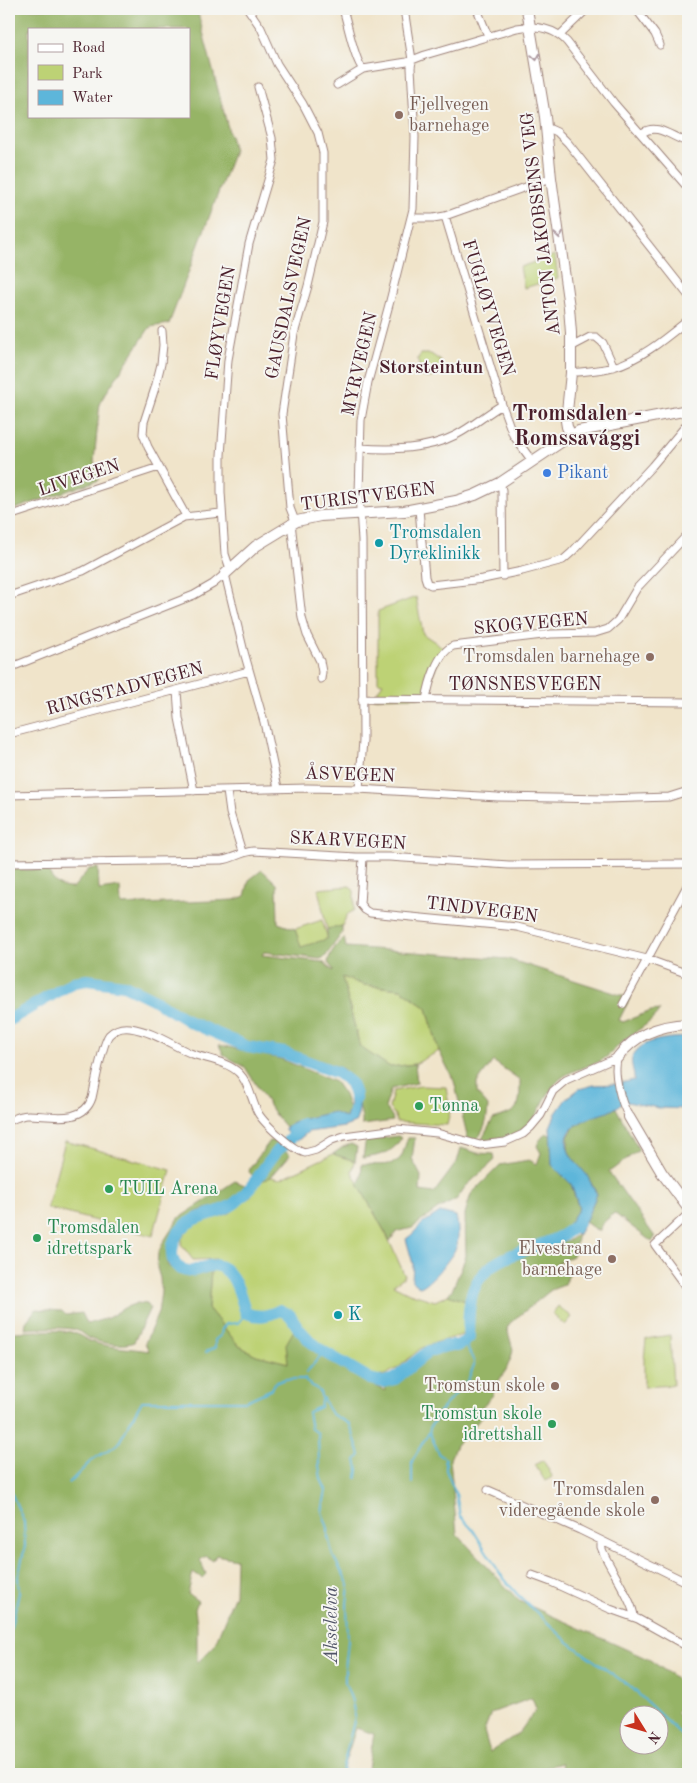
<svg xmlns="http://www.w3.org/2000/svg" width="697" height="1783" font-family="'Old Standard TT',serif">
<rect width="100%" height="100%" fill="#f6f6f2"/>
<filter id="ink" filterUnits="userSpaceOnUse"><feTurbulence type="fractalNoise" baseFrequency=".02" numOctaves="2"/><feDisplacementMap in="SourceGraphic" scale="10" xChannelSelector="R" yChannelSelector="G"/><feConvolveMatrix kernelMatrix="1 2 1 2 8 2 1 2 1" color-interpolation-filters="sRGB"/></filter>
<filter id="wash" filterUnits="userSpaceOnUse"><feTurbulence type="fractalNoise" baseFrequency=".0096" numOctaves="4" result="noise"/><feDisplacementMap in="SourceGraphic" scale="20" xChannelSelector="R" yChannelSelector="G"/><feGaussianBlur stdDeviation="1.12" result="paint"/><feColorMatrix in="noise" values="0 0 0 0 0 0 0 0 0 0 0 0 0 0 0 0 0 1.4 0 .05"/><feComposite in="paint" operator="in"/></filter>
<g filter="url(#wash)">
<rect width="100%" height="100%" fill="#f0e4ca"/>
<path fill="#bdd275" stroke="#847850" d="M555,255L558,278L524,288L520,267Z
M421,354H431L441,361C442,373 432,383 420,375L418,358Z
M416,597L423,634L444,648L423,697L373,698L383,683L378,682V611Z
M350,886L354,891V910L347,915L342,926L327,929L318,889Z
M322,920L328,939L301,948L295,929Z
M342,977L364,985L401,989L427,1008L439,1051L415,1064L390,1067L360,1047Z
M420,1086L446,1087L450,1112L447,1125L396,1122L395,1115L389,1108L393,1091Z
M65,1141L171,1170L153,1236L47,1208Z
M333,1154L355,1161L352,1172L387,1236L405,1276L393,1285L409,1293L435,1301L448,1295L468,1302L462,1335L431,1344L420,1349L398,1368L385,1375L377,1376L368,1374L324,1348L300,1323L293,1332L288,1363L256,1355L239,1346L208,1308L211,1271L216,1259L193,1260L181,1244L182,1238L192,1225L230,1213L250,1197L259,1182L265,1179L271,1177L280,1179Z
M558,1306L572,1317L565,1325L552,1314Z
M670,1335L673,1385L644,1387V1360L646,1339Z
M543,1460L552,1476L551,1478L545,1481L535,1465Z"/>
<path fill="#96b466" stroke="#706a48" fill-rule="evenodd" d="M9,9H197L234,151L169,324L150,327L100,402L94,461L99,480L9,511ZM29,29H189V116H29Z
M98,868L99,890L120,887L121,905L234,900L245,896L249,880L262,870L277,884L278,923L295,929L301,947L327,939V929L342,926V933L325,957L320,959L264,952L262,955L323,962L333,971V969L328,963C329,953 337,944 344,938L346,947L508,959L630,998L619,1020L623,1022L651,1011L660,1010C652,1024 634,1031 622,1042C616,1048 610,1055 602,1060C589,1067 572,1069 560,1079C544,1093 540,1118 522,1131C509,1140 496,1141 481,1141L493,1119C520,1111 520,1108 520,1080L493,1061L477,1083V1093L488,1106C487,1122 485,1132 473,1143H469L454,1081L439,1051L427,1008L401,989L364,985L342,977L360,1047L390,1067L415,1064L417,1083L391,1089L385,1108L392,1116L393,1121L362,1125V1118L354,1082L343,1069L285,1048L251,1043L218,1030L191,1019L124,985L86,980L73,982L9,1019V869L47,870C53,881 59,889 73,888L89,869Z
M219,1045L281,1059L335,1082L344,1095L349,1109L346,1118L299,1120L285,1127L275,1115L245,1067L224,1055Z
M616,1108L639,1150L609,1172L655,1237L652,1242L614,1213L602,1224L599,1232L585,1222L597,1194L587,1176L572,1159L568,1150V1137L576,1124L587,1118Z
M546,1133L551,1136L552,1165L571,1184L579,1209L563,1233L502,1257L479,1275L468,1302L448,1295L453,1288L466,1256L465,1214L471,1194L500,1165L529,1160L537,1164L541,1153L537,1146L539,1141Z
M398,1136L401,1138C393,1154 378,1156 363,1158L365,1144L367,1140Z
M408,1138H415L412,1159L421,1176L420,1191L434,1193L457,1162L461,1148L477,1153L494,1154L495,1160L465,1187L457,1199L438,1209L412,1228L396,1232L390,1241L358,1184L361,1178L362,1164C374,1164 393,1168 401,1157C404,1152 405,1144 408,1138Z
M270,1141H275L290,1155L271,1177L259,1182L249,1172L250,1168Z
M351,1144L357,1147L355,1161L333,1154L343,1147Z
M235,1181L247,1186C240,1193 234,1199 225,1204C218,1207 210,1208 202,1210C178,1218 165,1241 168,1266C186,1277 190,1277 211,1271L208,1308L239,1346L256,1355L288,1363L286,1344L294,1330L317,1353L385,1391L383,1383L395,1380L430,1352L446,1347H458L470,1339C469,1320 468,1290 481,1276C489,1267 500,1262 510,1257C522,1251 537,1246 550,1243C566,1240 563,1245 578,1234L573,1256L553,1265L554,1268H572L564,1285L551,1290L510,1323L507,1328L513,1350L511,1358L506,1370L494,1388L493,1395L478,1411L483,1416L456,1445L450,1459L457,1534L519,1601L650,1660L688,1687V1699L676,1713L688,1724V1774H577L579,1770L570,1774H560L562,1763L546,1767L543,1774H367L374,1734L356,1728L341,1774H9V1332C29,1332 51,1329 71,1332C80,1334 86,1341 95,1343C113,1348 131,1348 149,1351L145,1343L158,1313L161,1292L160,1278L157,1268L158,1253L164,1241L179,1218ZM216,1555L236,1559L235,1594L214,1646L197,1663V1624L195,1609L198,1601L188,1594L193,1572L202,1578L206,1574L200,1560L206,1556L213,1561ZM532,1698L536,1709L519,1733L490,1752L484,1731L491,1713ZM630,1716H660V1746H630Z
M137,1303L147,1304L150,1308L134,1342C123,1347 99,1343 88,1338C82,1334 79,1330 72,1329C56,1327 40,1328 25,1329L26,1322L36,1309L62,1311L66,1315L82,1313L87,1324L108,1318L124,1308Z"/>
<path fill="#5db6da" stroke="#546a82" d="M688,1037V1109L659,1108L627,1102C620,1104 616,1108 610,1111C592,1118 558,1124 569,1152C573,1161 580,1166 586,1174C590,1180 593,1188 597,1194L585,1222L578,1234L563,1233L579,1208L571,1184L552,1165L550,1127L556,1113L566,1099L579,1089L594,1085L616,1084L634,1080C635,1072 629,1063 633,1056C641,1038 672,1038 688,1037Z
M338,1073C357,1088 365,1099 355,1123L344,1127L308,1132L297,1141L285,1131V1127L299,1120L333,1112L346,1118C353,1097 350,1091 338,1073Z
M440,1212L456,1216C458,1225 459,1236 457,1245C455,1254 430,1284 420,1287L412,1281L413,1264L406,1239C413,1234 416,1230 422,1224C427,1220 434,1216 440,1212Z"/>
<g fill="none" stroke-linecap="round" stroke-linejoin="round">
<path stroke="#5db6da" stroke-width="2" d="M9,1347V1349
M206,1352L215,1348V1340L221,1335L222,1329L226,1324L238,1323L246,1313
M306,1373L321,1355L326,1353
M305,1378L306,1382C319,1390 324,1391 320,1407L308,1412L311,1429L318,1433L319,1465L321,1479L326,1490L322,1512L328,1528V1537L333,1556L349,1585L347,1604L348,1640L345,1670V1683L352,1701L355,1717L341,1774
M9,1392V1399
M323,1398C330,1417 333,1415 350,1424L360,1455L356,1460L358,1469L357,1478
M429,1432L440,1455L446,1459L444,1462L446,1463V1470L455,1492
M9,1465L11,1492L24,1522L25,1546L18,1577L19,1593L9,1635
M69,1483L92,1460L118,1444L142,1401H246L272,1389L275,1383L285,1379H305
M412,1483V1461L429,1432L431,1425L434,1422L438,1413L468,1380L474,1365V1361L464,1342
M456,1494L460,1516L473,1530L501,1575L517,1594L568,1642L632,1688L688,1741"/>
<path stroke="#5db6da" stroke-width="12" d="M9,1020L74,982L87,980L124,985L151,998L190,1022L248,1047L284,1053L338,1073L351,1083L355,1095V1099
M302,1124C297,1128 294,1134 290,1139C286,1144 280,1147 276,1152C262,1169 253,1189 235,1203C218,1216 193,1213 179,1232C172,1241 168,1259 178,1267C197,1282 213,1249 232,1277C239,1287 242,1302 246,1313C259,1318 268,1316 280,1310L290,1315L299,1329L310,1341L324,1352L370,1379L383,1382L395,1379L429,1351L446,1346H458L469,1338C466,1292 474,1268 520,1252C544,1243 559,1241 578,1223"/>
</g>
</g>
<g filter="url(#ink)">
<g fill="none" stroke-linecap="round" stroke-linejoin="round">
<defs>
<path id="street" d="M248,9L261,28L277,64L303,104L318,133L323,153V222L308,286L294,334L282,414L290,508L295,521
M343,9C347,21 355,62 363,69
M477,9L488,36
M636,9L655,34L660,45
M560,35L587,9
M337,85L363,69L407,62L425,55L517,28C535,25 554,28 567,42L614,103L688,188
M546,127L557,132L568,143L688,295
M642,133C658,122 672,138 688,142
M445,216L502,405L513,435L532,461
M411,218H433L445,216L551,178
M162,331L163,345L161,364L155,388L144,422L143,434L148,447L186,516
M571,347L590,337H596L603,343L614,367
M571,373C584,371 600,371 613,367C640,360 667,337 688,320
M360,448C392,450 427,450 456,435C472,427 486,414 502,405
M500,483L502,490L503,576
M419,509L425,577L427,583L431,585L483,579L522,571L563,560L572,552L652,466L688,423
M9,516L159,467
M291,523L302,618L307,635L320,661L322,672L321,679
M230,569L225,554L221,492V455L228,360L249,244L274,160L272,138L258,87
M225,574L244,652L264,722L278,788
M9,596L83,571L184,517L221,513
M9,668L194,595L213,584L225,574
M177,691L179,718L194,791
M362,699L688,702
M426,700C429,683 437,653 453,646L551,634L595,633L608,629L618,620L637,588L688,534
M9,734L249,671
M359,789L363,741L362,540L359,494L361,420L368,382L390,301L413,209L415,137L411,68L412,60L404,9
M227,791L230,813L242,852
M9,795L307,788L358,789L498,797L605,799L669,797L688,791
M363,858L360,904L365,910L370,913L517,927L647,959L688,974
M9,863L222,860C233,859 241,852 253,851L356,857H389L509,865L688,864
M623,1004L688,884
M618,1057C612,1072 621,1103 629,1117
M9,1121C15,1118 21,1115 28,1115C50,1115 83,1125 92,1098C95,1085 102,1044 109,1035C114,1030 122,1027 130,1028C152,1031 170,1044 190,1053C205,1059 227,1061 239,1073C249,1083 251,1098 257,1111C262,1122 293,1150 305,1153L316,1150L332,1140L344,1136L397,1129L437,1133L480,1145L505,1142L523,1134L531,1127L541,1115L553,1091L566,1080L618,1057
M688,1214L655,1245L688,1290
M488,1490L580,1530L688,1583
M601,1541V1547L604,1554C611,1570 634,1603 634,1617
M532,1575L551,1582L610,1609L638,1619L688,1647"/>
<path id="secondary" d="M527,9L545,117L551,178L569,307L571,333V373L566,421L567,427L571,435
M225,574L256,546L297,521L320,516L404,511L456,501L475,495L500,483L567,438L579,431L688,410
M618,1057C635,1034 661,1025 688,1024
M629,1117L662,1173L688,1208"/>
</defs>
<use href="#street" stroke="#9d827a" stroke-width="9"/>
<use href="#secondary" stroke="#9d827a" stroke-width="12"/>
<use href="#street" stroke="#fff" stroke-width="7"/>
<use href="#secondary" stroke="#fff" stroke-width="10"/>
</g>
<defs><path id="oneway-chevron" d="M-2-3.5L2.5 0L-2 3.5" fill="none" stroke-width="1.6" stroke-linecap="round" stroke-linejoin="round" transform="scale(1.25)"/></defs>
<g stroke="#ae9aa0">
<use href="#oneway-chevron" transform="translate(536 57) rotate(81)"/>
<use href="#oneway-chevron" transform="translate(559 235) rotate(81)"/>
</g>
</g>
<g fill="#8d6e63" stroke="#f6f6f2" stroke-width="2">
<circle cx="399" cy="115" r="5"/>
<circle cx="650" cy="657" r="5"/>
<circle cx="612" cy="1259" r="5"/>
<circle cx="555" cy="1386" r="5"/>
<circle cx="655" cy="1500" r="5"/>
</g>
<circle fill="#3f7fe0" stroke="#f6f6f2" stroke-width="2" cx="547" cy="473" r="5"/>
<g fill="#0f9aa8" stroke="#f6f6f2" stroke-width="2">
<circle cx="379" cy="543" r="5"/>
<circle cx="338" cy="1315" r="5"/>
</g>
<g fill="#2e9e5b" stroke="#f6f6f2" stroke-width="2">
<circle cx="419" cy="1106" r="5"/>
<circle cx="109" cy="1189" r="5"/>
<circle cx="37" cy="1238" r="5"/>
<circle cx="552" cy="1424" r="5"/>
</g>
<g text-anchor="middle" dominant-baseline="central" stroke-width="4" stroke-linejoin="round" paint-order="stroke">
<g font-size="18" fill="#785e54" stroke="#f6f6f2" text-anchor="end">
<text x="409" y="105" text-anchor="start">Fjellvegen<tspan x="409" dy="21">barnehage</tspan></text>
<text x="640" y="657">Tromsdalen barnehage</text>
<text x="602" y="1249">Elvestrand<tspan x="602" dy="21">barnehage</tspan></text>
<text x="545" y="1386">Tromstun skole</text>
<text x="645" y="1490">Tromsdalen<tspan x="645" dy="21">videregående skole</tspan></text>
</g>
<g font-size="18" fill="#4a1f2b" stroke="#f6f6f2">
<text transform="translate(541 224) rotate(-97)">ANTON JAKOBSENS VEG</text>
<text transform="translate(289 298) rotate(-78)">GAUSDALSVEGEN</text>
<text transform="translate(488 308) rotate(73)">FUGLØYVEGEN</text>
<text transform="translate(221 323) rotate(-81)">FLØYVEGEN</text>
<text transform="translate(360 364) rotate(-77)">MYRVEGEN</text>
<text transform="translate(79 478) rotate(-18)">LIVEGEN</text>
<text transform="translate(368 497) rotate(-7)">TURISTVEGEN</text>
<text transform="translate(531 624) rotate(-5)">SKOGVEGEN</text>
<text x="525" y="685">TØNSNESVEGEN</text>
<text transform="translate(125 689) rotate(-15)">RINGSTADVEGEN</text>
<text transform="translate(350 775) rotate(2)">ÅSVEGEN</text>
<text transform="translate(348 841) rotate(3)">SKARVEGEN</text>
<text transform="translate(482 910) rotate(7)">TINDVEGEN</text>
</g>
<g font-size="18" fill="#366cbe" stroke="#f6f6f2" text-anchor="start">
<text x="557" y="473">Pikant</text>
</g>
<g font-size="18" fill="#0d838f" stroke="#f6f6f2" text-anchor="start">
<text x="389" y="533">Tromsdalen<tspan x="389" dy="21">Dyreklinikk</tspan></text>
<text x="348" y="1315">K</text>
</g>
<g font-size="18" fill="#27864d" stroke="#f6f6f2" text-anchor="start">
<text x="429" y="1106">Tønna</text>
<text x="119" y="1189">TUIL Arena</text>
<text x="47" y="1228">Tromsdalen<tspan x="47" dy="21">idrettspark</tspan></text>
<text x="542" y="1414" text-anchor="end">Tromstun skole<tspan x="542" dy="21">idrettshall</tspan></text>
</g>
<g font-size="19" font-weight="bold" fill="#4a1f2b" stroke="#f6f6f2">
<text x="431" y="368">Storsteintun</text>
</g>
<g font-size="19" font-style="italic" fill="#515468" stroke="#f6f6f2">
<text transform="translate(332 1625) rotate(-90)">Akselelva</text>
</g>
<g font-size="22" font-weight="bold" fill="#4a1f2b" stroke="#f6f6f2">
<text x="577" y="414">Tromsdalen -<tspan x="577" dy="25">Romssavággi</tspan></text>
</g>
</g>
<rect width="697" height="1783" fill="none" stroke="#f6f6f2" stroke-width="30"/>
<rect x="28" y="28" width="162" height="90" fill="#f6f6f2" stroke="#b1a0a2"/>
<rect x="38" y="44" width="25" height="8" fill="#ffffff" stroke="#b1a0a2"/>
<text x="72" y="52" font-size="15" fill="#4a1f2b">Road</text>
<rect x="38" y="65" width="25" height="15" fill="#bdd275" stroke="#b1a0a2"/>
<text x="72" y="78" font-size="15" fill="#4a1f2b">Park</text>
<rect x="38" y="90" width="25" height="15" fill="#5db6da" stroke="#b1a0a2"/>
<text x="72" y="102" font-size="15" fill="#4a1f2b">Water</text>
<g transform="translate(644 1730) rotate(127)"><circle r="24" fill="#f6f6f2" stroke="#b1a0a2"/>
<path d="M0-4L9 19L0 12L-9 19Z" fill="#c8321e"/>
<text y="-8" font-size="14" font-weight="bold" text-anchor="middle" fill="#4a1f2b">N</text>
</g>
</svg>
